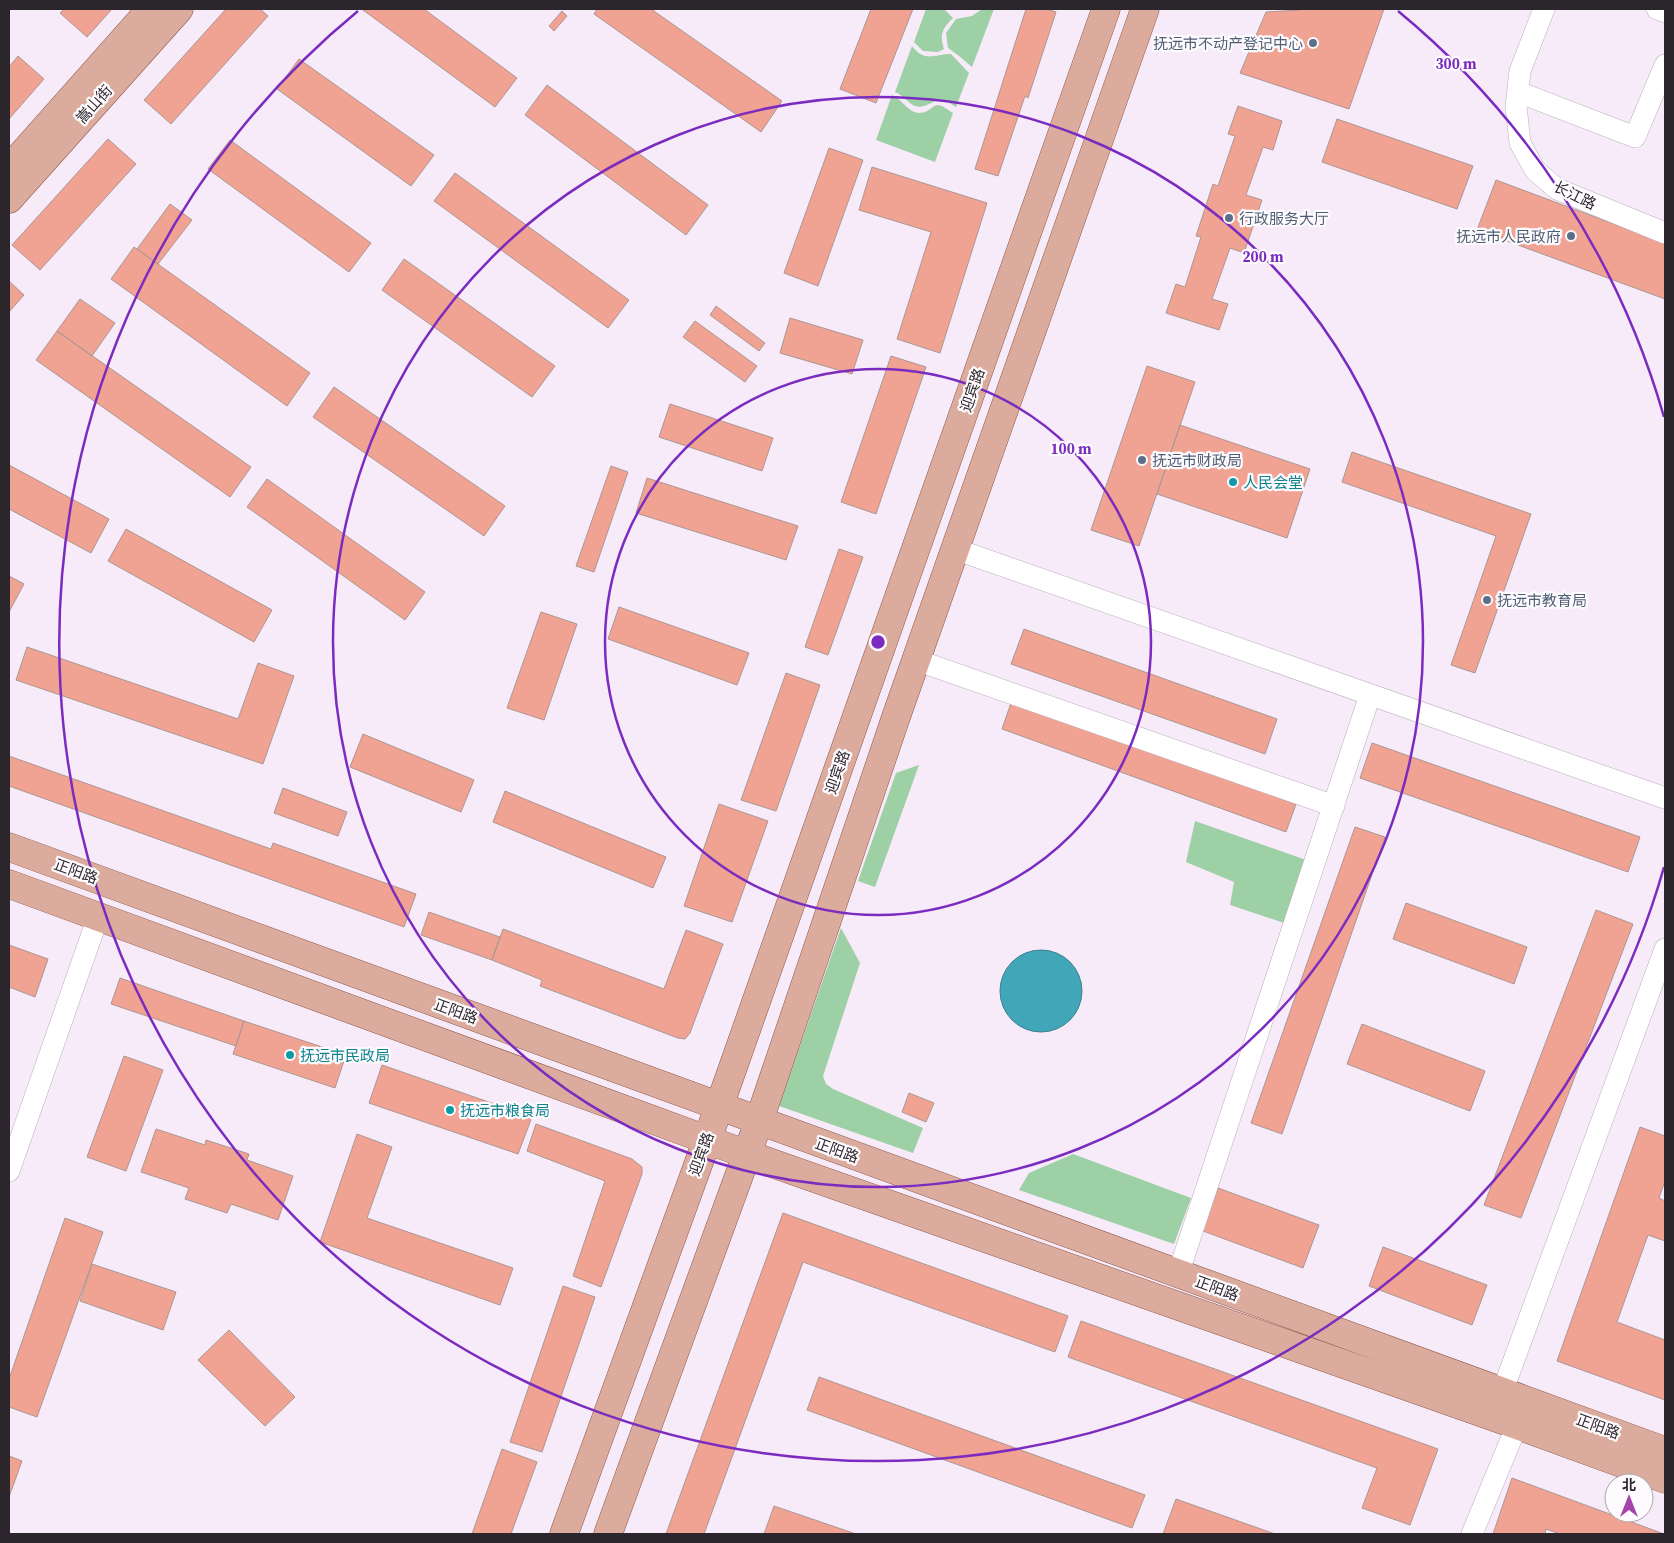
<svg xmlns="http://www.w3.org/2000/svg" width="1674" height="1543" font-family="'Source Serif 4','Noto Sans SC',serif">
<rect width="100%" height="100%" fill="#f7eaf9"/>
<path fill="#9dd0a5" d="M926,9H944L953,18C943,28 939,34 944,49L938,52L923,51L914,42Z
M982,9H994L972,67L959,56L948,48L946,33L956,19L972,16Z
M912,46C925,63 934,54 951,54L969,73L956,107C953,106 949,102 946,101C935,96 926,110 915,106C908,103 903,95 895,92Z
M892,95C904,100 911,119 927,111C931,109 933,106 937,105L942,106L953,113L935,162L876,140Z
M919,765L875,887L858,881L896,773Z
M1195,821L1309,861L1287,924L1230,905L1234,882L1186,862Z
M841,928L860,963L823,1076L826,1084L833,1089L923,1128L913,1153L779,1106Z
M1073,1154L1191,1198L1174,1244L1019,1190L1029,1173Z"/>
<path fill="#41a7b8" stroke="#3a808e" d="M1000 991a41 41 0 1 1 82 0a41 41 0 1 1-82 0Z"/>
<path fill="#f0a293" stroke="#ab9793" d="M64,9H112L87,37L60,13Z
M226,9H260L268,16L171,124L144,100Z
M364,9H424L517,78L495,107L363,10Z
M597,9H651L782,101L761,132L594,14Z
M871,9H913L876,103L840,89Z
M1026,9H1046L1056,12L1028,98L1025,96L998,176L975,169Z
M1303,9H1384L1349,109L1240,73L1266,12L1299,10Z
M562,11L567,16L554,31L549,26Z
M18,56L44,79L9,119V67Z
M299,59L434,155L411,186L277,89Z
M547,85L708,205L686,235L525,115Z
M1238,106L1282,121L1273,150L1263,147L1246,195L1262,200L1244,253L1230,248L1212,299L1228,304L1219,330L1166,313L1176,284L1185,287L1201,237L1196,236L1213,184L1218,186L1235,136L1228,134Z
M1337,119L1473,166L1457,209L1322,162Z
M108,139L136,164L40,270L12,245Z
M230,140L371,243L349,272L208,169Z
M829,148L863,160L818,286L784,273Z
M872,167L987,203L940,353L897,339L931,232L859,210Z
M455,173L629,300L608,328L434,201Z
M1496,180L1665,243V299L1477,230Z
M170,204L192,220L158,264L137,249Z
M134,247L310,373L287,406L111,279Z
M404,259L555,366L532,397L382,290Z
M9,281L24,295L9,312Z
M80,299L115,323L92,356L57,331Z
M716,306L765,343L759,351L710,315Z
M790,318L863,340L852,374L780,353Z
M695,321L757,366L745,382L683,337Z
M57,331L251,467L230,497L36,360Z
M891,356L926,367L876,514L841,502Z
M1147,366L1195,382L1139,546L1091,530Z
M334,387L505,506L484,536L313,417Z
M670,404L773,438L762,471L659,437Z
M1180,425L1310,469L1287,538L1157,494Z
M1352,452L1531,514L1475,673L1451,665L1496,536L1342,482Z
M9,465L109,519L91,553L9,509Z
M611,466L628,472L594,572L576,566Z
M647,478L798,526L786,560L636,513Z
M267,479L425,592L405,620L247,507Z
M126,529L272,610L254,642L108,561Z
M839,549L863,557L828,655L805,647Z
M9,576L24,584L9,612Z
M619,607L749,653L737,685L608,639Z
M541,612L577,624L544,720L507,708Z
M1024,629L1277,719L1265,754L1011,664Z
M27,647L238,719L258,663L294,676L263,764L16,680Z
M786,673L820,685L776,811L741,800Z
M1012,700L1296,804L1286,832L1002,729Z
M363,734L474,780L461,812L350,767Z
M1372,743L1640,837L1628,872L1360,778Z
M9,756L271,849L273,843L416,894L404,927L9,786Z
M283,788L347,812L338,836L274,813Z
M505,791L666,857L653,888L493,822Z
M719,804L768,821L732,922L684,906Z
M1355,827L1385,837L1282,1134L1251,1123Z
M1406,903L1527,947L1514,984L1393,939Z
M1596,910L1633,924L1521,1218L1484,1205Z
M429,912L500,937L492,960L421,935Z
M503,929L664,989L686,930L723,944L690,1033L685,1039L678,1038L540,986L542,980L492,960Z
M9,945L48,959L35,997L9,987Z
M120,978L244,1021L236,1046L111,1004Z
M244,1021L346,1055L335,1088L233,1054Z
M1362,1024L1485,1071L1470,1111L1347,1064Z
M124,1056L163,1070L126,1171L87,1157Z
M382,1065L532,1117L518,1154L369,1103Z
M909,1093L934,1103L926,1122L902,1112Z
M536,1124L632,1159L642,1167V1174L601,1287L573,1276L605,1181L527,1151Z
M1640,1127L1665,1136V1181L1659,1198L1665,1201V1241L1648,1235L1617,1322L1665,1340V1400L1557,1361Z
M156,1129L205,1145L206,1140L249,1154L247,1160L293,1176L278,1220L231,1204L227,1213L185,1199L189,1188L141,1172Z
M357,1134L392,1147L367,1218L513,1268L500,1305L320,1242Z
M1218,1188L1319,1225L1303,1268L1203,1231Z
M783,1213L1068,1316L1055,1352L803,1262L704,1534H666Z
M65,1218L103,1232L37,1417L9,1407V1379Z
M1383,1247L1487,1285L1472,1325L1369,1286Z
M92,1264L176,1292L163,1330L80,1301Z
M563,1286L595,1297L542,1452L510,1442Z
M1081,1321L1438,1449L1410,1525L1362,1508L1377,1468L1068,1357Z
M229,1330L295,1397L265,1426L198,1360Z
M819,1377L1145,1495L1132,1528L807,1410Z
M502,1449L537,1462L511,1534H472Z
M9,1456L22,1461L9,1497Z
M1512,1478L1664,1534H1560L1546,1529L1545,1534H1493Z
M1176,1499L1275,1534H1163Z
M774,1506L856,1534H764Z"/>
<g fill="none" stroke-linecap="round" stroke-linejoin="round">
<defs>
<path id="minor" d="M1544,9L1520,71L1516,106L1520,143L1535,170L1557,189L1665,233
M1657,9L1665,12
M1518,92L1635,137L1665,65
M955,549L1665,798
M916,660L1334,806
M9,1171L98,917
M1178,1274L1370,695
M1497,1406L1665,949
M1472,1534L1517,1425"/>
<path id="major" d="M9,169L151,9
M9,199L179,9
M9,847L1665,1451
M9,884L746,1154L1517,1425L1665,1479
M564,1534L719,1107L1106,9
M608,1534L759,1121L896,717L1145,9"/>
</defs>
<use href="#minor" stroke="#bbaebd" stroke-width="22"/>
<use href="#major" stroke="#8e594b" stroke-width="29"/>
<use href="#minor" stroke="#fff" stroke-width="21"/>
<use href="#major" stroke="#dbac9d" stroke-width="28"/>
</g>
<g fill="none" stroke="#7b2cbf" stroke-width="2.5">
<circle cx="878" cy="642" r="273"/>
<circle cx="878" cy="642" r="545"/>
<path d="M1664 867A818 818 0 1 1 358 11M1398 11A818 818 0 0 1 1664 417"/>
</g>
<g fill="#5c6f8a" stroke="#fefbfe" stroke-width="2">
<circle cx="1313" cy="43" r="5"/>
<circle cx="1229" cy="218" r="5"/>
<circle cx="1571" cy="236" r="5"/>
<circle cx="1142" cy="460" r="5"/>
<circle cx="1487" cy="600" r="5"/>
</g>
<g fill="#0f9aa8" stroke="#fefbfe" stroke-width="2">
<circle cx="1233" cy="482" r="5"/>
<circle cx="290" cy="1055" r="5"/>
<circle cx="450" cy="1110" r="5"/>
</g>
<g text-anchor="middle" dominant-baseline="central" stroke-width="4.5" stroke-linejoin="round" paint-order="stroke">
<g font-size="15" fill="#4e5e75" stroke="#fefbfe" text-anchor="start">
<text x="1303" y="43" text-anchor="end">抚远市不动产登记中心</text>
<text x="1239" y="218">行政服务大厅</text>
<text x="1561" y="236" text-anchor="end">抚远市人民政府</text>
<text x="1152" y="460">抚远市财政局</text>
<text x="1497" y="600">抚远市教育局</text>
</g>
<g font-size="15" fill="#2b262c" stroke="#fefbfe">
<text transform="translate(94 104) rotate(-48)">嵩山街</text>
<text transform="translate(1575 195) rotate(26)">长江路</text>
<text transform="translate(972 390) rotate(-71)">迎宾路</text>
<text transform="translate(837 772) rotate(-71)">迎宾路</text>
<text transform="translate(76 871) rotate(20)">正阳路</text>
<text transform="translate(456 1011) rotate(20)">正阳路</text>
<text transform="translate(837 1150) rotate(20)">正阳路</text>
<text transform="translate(701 1154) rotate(-70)">迎宾路</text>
<text transform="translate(1217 1288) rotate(20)">正阳路</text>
<text transform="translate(1598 1426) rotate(20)">正阳路</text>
</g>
<g font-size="15" fill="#0d838f" stroke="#fefbfe" text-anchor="start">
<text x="1243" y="482">人民会堂</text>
<text x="300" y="1055">抚远市民政局</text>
<text x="460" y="1110">抚远市粮食局</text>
</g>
</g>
<circle cx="878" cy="642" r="8" fill="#7b2cbf" stroke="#fefbfe" stroke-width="2.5"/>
<g font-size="15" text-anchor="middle" font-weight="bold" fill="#7b2cbf" stroke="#fefbfe" stroke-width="4.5" stroke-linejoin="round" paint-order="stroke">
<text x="1456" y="69">300 m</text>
<text x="1263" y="262">200 m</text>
<text x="1071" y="454">100 m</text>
</g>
<rect width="1674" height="1543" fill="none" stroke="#2b262c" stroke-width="20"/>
<g transform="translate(1629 1498)"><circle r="24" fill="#fefbfe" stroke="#aaa6aa"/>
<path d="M0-4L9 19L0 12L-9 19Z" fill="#a543a9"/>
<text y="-8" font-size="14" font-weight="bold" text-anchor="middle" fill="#2b262c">北</text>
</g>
</svg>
